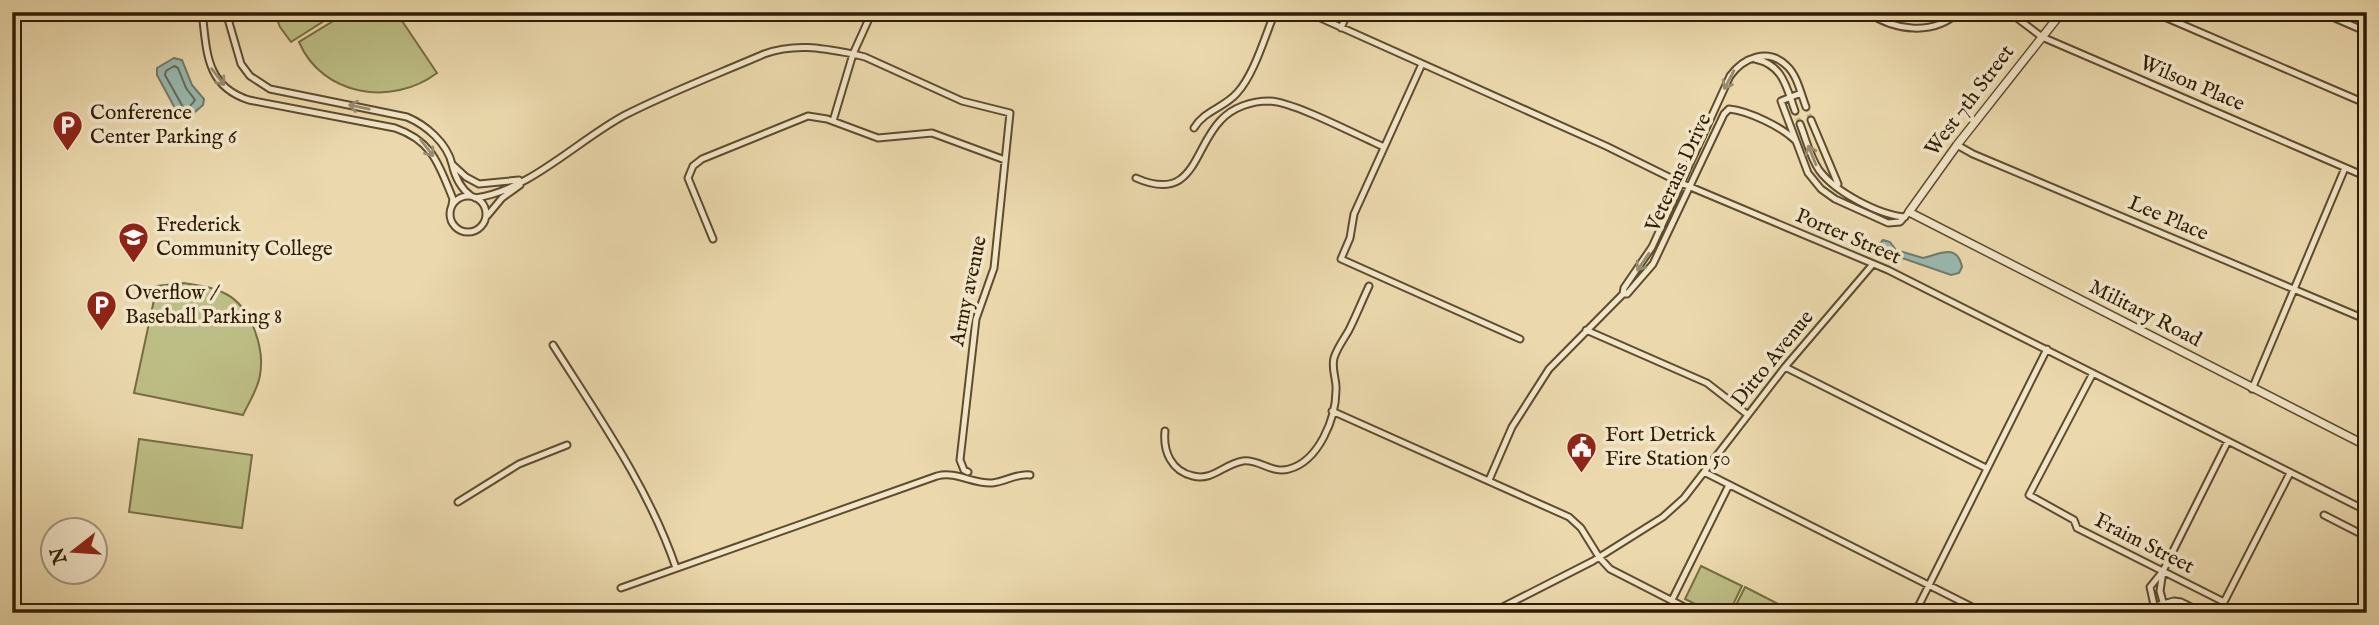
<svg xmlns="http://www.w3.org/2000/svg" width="2379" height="625" font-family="'IM FELL English',serif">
<rect width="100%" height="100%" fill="#ebd9ad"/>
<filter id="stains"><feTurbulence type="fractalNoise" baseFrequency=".00286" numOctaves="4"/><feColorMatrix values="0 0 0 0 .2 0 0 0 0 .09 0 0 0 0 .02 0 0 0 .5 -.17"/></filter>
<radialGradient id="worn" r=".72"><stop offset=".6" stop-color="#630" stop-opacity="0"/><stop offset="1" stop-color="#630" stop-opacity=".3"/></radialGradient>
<path fill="#bdbe85" stroke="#766e43" stroke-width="2" d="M274,12H338L291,42L280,27Z
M348,12H396L437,73C392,107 322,96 299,42Z
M184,283C198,285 213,287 226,294C251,307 265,348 260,375C258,389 249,402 243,415L134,393L157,286Z
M139,439L252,455L242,528L129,512Z
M1701,566L1742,586L1729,613H1713L1685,599Z
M1745,587L1786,608L1783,613H1732Z"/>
<path fill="#99b9b1" stroke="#6f7b6b" stroke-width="2" d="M174,58L182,60L192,85L204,99L203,105L189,117L181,116L177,112L157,75V68Z
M1883,240L1890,242L1896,250L1923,258C1938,255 1957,242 1962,267L1959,273L1951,275L1882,251L1879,245Z"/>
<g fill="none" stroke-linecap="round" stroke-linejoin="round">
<path stroke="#646b59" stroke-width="2" d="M174,66L178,68L186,88L195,100L187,110L183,107L165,75L166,71Z"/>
<path stroke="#c5b38b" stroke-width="5" stroke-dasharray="5 2.5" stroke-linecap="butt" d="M1806,107L1811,120
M1795,111L1800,124"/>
<defs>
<path id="minor" d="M202,12C207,51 205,86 249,100L395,128C433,141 439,165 453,199L452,205
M226,12L241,64L250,76L270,89L407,117C426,125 447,143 452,164C455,177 460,188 471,196
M1307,12L1606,146L1681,183L1888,270L2367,511
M1867,12C1895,31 1933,36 1959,12
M2009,12L2042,37L2367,177
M2153,12L2367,104
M2321,12L2367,32
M1341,28L1348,12
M1755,59C1783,65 1786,86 1795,111
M1422,64L1354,214L1350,238L1341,259L1520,339
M1801,93L1781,101L1808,173L1821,189L1835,199L1888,223L1900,222L1909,212
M1811,120L1838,184
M833,121L853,54L865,57L962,101L1010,113L994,268L976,319L960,460L964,470L968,472
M1800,124C1806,139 1810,157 1819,170C1835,192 1879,215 1905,217
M1194,128C1205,110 1224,108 1237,93C1254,75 1265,36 1275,12
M1957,145L1973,154L2367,320
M453,165L466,177L479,184L519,180
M1136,178C1195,204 1193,148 1221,120C1233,107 1252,101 1269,101C1295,102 1358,136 1384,147
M450 214a18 18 0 1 1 36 0a18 18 0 1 1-36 0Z
M475,198C529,191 578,140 625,115C670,92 718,74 764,54C795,43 821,48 853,54L872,12
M487,216L502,198L520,185
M713,239L688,178L693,166L702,159L808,116L827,119L878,138L932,133L1005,160
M1623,294L1624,288L1652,247L1730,76C1743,58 1768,47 1787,66C1797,75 1801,94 1806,107
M1586,330L1707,383L1748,415
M553,345C598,416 649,488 676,568
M1785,367L1986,468
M2093,373L2029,495L2074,520L2077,528L2224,602L2290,473
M2252,389L2345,168
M1332,411L1569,517L1581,528L1599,557L1610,569L1696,613
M1165,431C1163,451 1171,471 1193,476C1213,481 1224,464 1243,461C1259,459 1272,474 1289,469C1319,461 1336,418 1336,390C1337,380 1331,369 1334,358C1337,348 1344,339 1349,330C1356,316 1362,301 1369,286
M1704,472L1984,613
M1489,480L1512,427L1549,369L1623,294H1627L1653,264L1724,114L1729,109C1749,111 1782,127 1796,141
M458,502L519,464L567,445
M2324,515L2367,537
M2163,571L2160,591L2163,602
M621,588L937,476C957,471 972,484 992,483C1005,482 1017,473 1030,475
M1672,600L1729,485
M2154,605L2150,587L2163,571L2228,441
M1491,613L1593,561L1663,517L1684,498L1785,367L1873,264
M1915,613L2047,349
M2129,613L2174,601L2181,602L2203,613"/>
<path id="tertiary" d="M2062,12L1957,145L1909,212L2367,446"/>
</defs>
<use href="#minor" stroke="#5e4c2c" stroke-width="9"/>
<use href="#tertiary" stroke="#5e4c2c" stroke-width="10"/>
<use href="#minor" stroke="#f2e6ca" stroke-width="5"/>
<use href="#tertiary" stroke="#f2e6ca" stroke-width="7"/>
</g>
<defs><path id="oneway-shaft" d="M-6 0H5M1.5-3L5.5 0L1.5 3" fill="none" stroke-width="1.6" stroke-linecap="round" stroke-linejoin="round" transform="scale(1.75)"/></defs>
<g stroke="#9a8c70">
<use href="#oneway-shaft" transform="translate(218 77) rotate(53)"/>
<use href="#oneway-shaft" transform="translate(1729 80) rotate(118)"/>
<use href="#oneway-shaft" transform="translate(359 107) rotate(-168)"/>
<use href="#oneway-shaft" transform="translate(427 148) rotate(52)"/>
<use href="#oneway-shaft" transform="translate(1812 155) rotate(-112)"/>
<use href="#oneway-shaft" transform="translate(1643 262) rotate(124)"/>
</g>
<defs>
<symbol id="parking-pin" viewBox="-11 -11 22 30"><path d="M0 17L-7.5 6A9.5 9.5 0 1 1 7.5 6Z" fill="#8f2418" stroke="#f2e6ca"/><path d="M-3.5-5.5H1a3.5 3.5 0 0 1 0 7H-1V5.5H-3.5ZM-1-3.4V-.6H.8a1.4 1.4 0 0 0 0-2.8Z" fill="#fff"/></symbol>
<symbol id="university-pin" viewBox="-11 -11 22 30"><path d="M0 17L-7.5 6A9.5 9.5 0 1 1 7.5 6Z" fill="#8f2418" stroke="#f2e6ca"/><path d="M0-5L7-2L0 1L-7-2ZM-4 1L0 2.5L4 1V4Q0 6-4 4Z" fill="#fff"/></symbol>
<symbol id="civic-pin" viewBox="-11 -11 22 30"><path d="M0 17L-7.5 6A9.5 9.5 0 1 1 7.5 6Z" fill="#8f2418" stroke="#f2e6ca"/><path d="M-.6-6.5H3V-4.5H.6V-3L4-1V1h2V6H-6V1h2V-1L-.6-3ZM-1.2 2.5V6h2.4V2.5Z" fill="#fff"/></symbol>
</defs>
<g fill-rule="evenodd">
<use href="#parking-pin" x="50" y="108" width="35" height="47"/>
<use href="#university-pin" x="116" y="220" width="35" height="47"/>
<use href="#parking-pin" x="84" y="288" width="35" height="47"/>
<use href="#civic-pin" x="1564" y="430" width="35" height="47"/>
</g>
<g text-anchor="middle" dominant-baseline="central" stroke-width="7" stroke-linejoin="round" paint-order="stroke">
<g font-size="21" fill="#2f1d01" stroke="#f2e6ca">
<text transform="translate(2192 84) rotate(23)">Wilson Place</text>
<text transform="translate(1970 101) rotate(-53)">West 7th Street</text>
<text transform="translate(1679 173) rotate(-65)">Veterans Drive</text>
<text transform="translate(2168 219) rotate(23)">Lee Place</text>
<text transform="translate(1848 237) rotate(23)">Porter Street</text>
<text transform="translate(969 291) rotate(-78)">Army avenue</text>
<text transform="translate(2145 314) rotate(27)">Military Road</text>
<text transform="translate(1773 359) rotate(-51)">Ditto Avenue</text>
<text transform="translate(2144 544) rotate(27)">Fraim Street</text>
</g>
<g font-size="21" fill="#2f1d01" stroke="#f2e6ca" text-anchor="start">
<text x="90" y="113">Conference<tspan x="90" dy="24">Center Parking 6</tspan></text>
<text x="156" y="225">Frederick<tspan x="156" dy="24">Community College</tspan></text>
<text x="125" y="293">Overflow /<tspan x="125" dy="24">Baseball Parking 8</tspan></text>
<text x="1605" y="435">Fort Detrick<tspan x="1605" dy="24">Fire Station 50</tspan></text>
</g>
</g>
<rect width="2379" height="625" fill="none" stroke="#ebd9ad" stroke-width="42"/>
<rect x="14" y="14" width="2351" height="597" fill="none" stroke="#2f1d01" stroke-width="3.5"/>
<rect x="21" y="21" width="2337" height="583" fill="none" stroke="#2f1d01" stroke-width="2"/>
<g transform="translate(74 551) rotate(253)"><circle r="33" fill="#f2e6ca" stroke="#a4967a" stroke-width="2"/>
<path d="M0-5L12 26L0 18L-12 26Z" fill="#8f2418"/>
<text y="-10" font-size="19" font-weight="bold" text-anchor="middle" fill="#2f1d01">N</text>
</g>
<rect width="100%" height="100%" filter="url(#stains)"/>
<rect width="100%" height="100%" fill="url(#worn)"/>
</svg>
